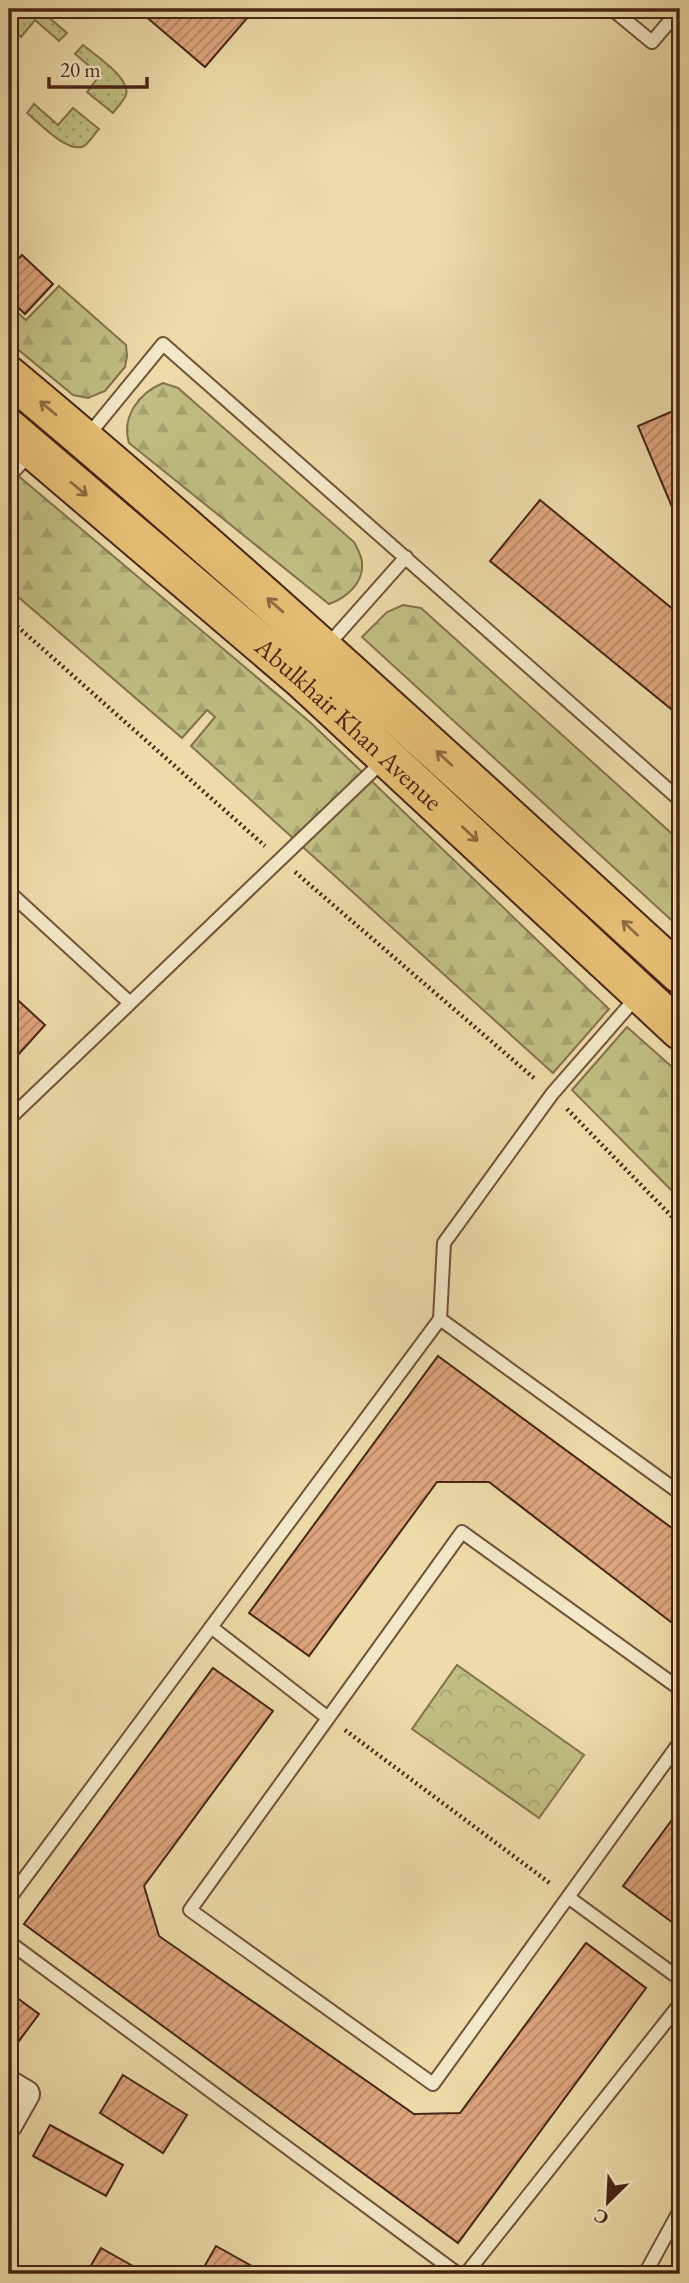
<svg xmlns="http://www.w3.org/2000/svg" width="689" height="2283" font-family="'EB Garamond',serif">
<defs>
<pattern id="grass-dots" width="8" height="8" patternUnits="userSpaceOnUse" patternTransform="scale(1.75)"><rect width="8" height="8" fill="#c0be82"/><path d="M2 2h.1M6 6h.1" fill="none" stroke="#a6a36f" stroke-width="1.8" stroke-linecap="round"/></pattern>
<pattern id="forest-firs" width="22" height="20" patternUnits="userSpaceOnUse" patternTransform="scale(1.75)"><rect width="22" height="20" fill="#c0be82"/><path d="M5 1l3.5 6h-7zM16 11l3.5 6h-7z" fill="#a6a36f"/></pattern>
<pattern id="park-crowns" width="20" height="18" patternUnits="userSpaceOnUse" patternTransform="scale(1.75)"><rect width="20" height="18" fill="#c0be82"/><path d="M2 6a3 3 0 1 1 6 0M12 15a3 3 0 1 1 6 0" fill="none" stroke="#a6a36f"/></pattern>
<pattern id="building-hatch" width="6" height="6" patternUnits="userSpaceOnUse" patternTransform="scale(1.75)"><rect width="6" height="6" fill="#dda57e"/><path d="M-1 1l2-2M0 6l6-6M5 7l2-2" fill="none" stroke="#b58666"/></pattern>
</defs>
<rect width="100%" height="100%" fill="#eddba9"/>
<filter id="stains"><feTurbulence type="fractalNoise" baseFrequency=".00286" numOctaves="4"/><feColorMatrix values="0 0 0 0 .2 0 0 0 0 .09 0 0 0 0 .02 0 0 0 .5 -.17"/></filter>
<radialGradient id="worn" r=".72"><stop offset=".6" stop-color="#630" stop-opacity="0"/><stop offset="1" stop-color="#630" stop-opacity=".3"/></radialGradient>
<path fill="url(#grass-dots)" stroke="#84724c" stroke-width="2" d="M9,9H39L67,33L59,41L35,20L21,37L9,26Z
M83,45C95,55 131,78 126,95C124,101 117,107 113,113L87,92L100,75L75,54Z
M34,104L58,125L73,108L99,129C94,134 89,143 84,146C68,154 39,123 27,113Z"/>
<path fill="url(#forest-firs)" stroke="#84724c" stroke-width="2" d="M59,286L126,345L127,356L125,367L105,391L88,398L73,395L9,342V305L26,320Z
M163,383L178,388L354,542C357,548 362,556 362,563C364,583 346,598 329,604L129,443C121,417 139,393 163,383Z
M9,468L311,723L609,1009L553,1073L191,746L215,717L207,710L182,738L9,589Z
M403,605L421,608L680,841V928L362,637L387,612Z
M627,1027L680,1074V1199L572,1090Z"/>
<path fill="url(#park-crowns)" stroke="#84724c" stroke-width="2" d="M457,1665L584,1755L539,1818L412,1729Z"/>
<path fill="url(#building-hatch)" stroke="#482615" stroke-width="2" d="M137,9H255L205,67Z
M22,255L53,284L25,314L9,299V269Z
M680,408V503L672,507L638,426Z
M540,500L680,615V708L676,713L490,561Z
M9,992L45,1025L9,1065Z
M438,1356L680,1534V1629L489,1482H437L309,1656L249,1613Z
M213,1668L273,1711L144,1886L159,1936L414,2114L460,2113L586,1943L646,1988L458,2243L24,1924Z
M680,1809V1928L623,1886Z
M9,1992L39,2014L16,2045L9,2040Z
M123,2075L187,2115L163,2153L100,2113Z
M50,2125L123,2165L106,2196L33,2156Z
M216,2246L266,2274H200Z
M101,2248L147,2274H86Z"/>
<g fill="none" stroke-linecap="round" stroke-linejoin="round">
<defs>
<path id="lane" d="M612,9L652,42L680,9
M86,438L163,344L680,800
M9,476L31,453
M327,646L406,557
M9,892L130,1003
M9,1119L383,761
M440,1319L444,1243L552,1094L627,1008
M211,1627L328,1718
M680,1689L462,1532L190,1910L433,2084L680,1742
M568,1897L680,1979
M9,1899L440,1319L680,1493
M9,1942L458,2274
M466,2274L680,2004
M645,2274L680,2210"/>
<path id="street" d="M9,2084L26,2094L9,2124"/>
<g id="primary">
<path d="M9,376C239,568 459,772 680,974"/>
<path id="s1" d="M9,429L302,679L680,1030"/>
</g>
</defs>
<use href="#lane" stroke="#71533a" stroke-width="16"/>
<use href="#street" stroke="#71533a" stroke-width="30"/>
<use href="#primary" stroke="#482615" stroke-width="42"/>
<path stroke="#482615" stroke-width="4.5" stroke-dasharray="2 3.5" stroke-linecap="butt" d="M9,619L265,846
M295,872L535,1079
M567,1109L680,1225
M345,1730L551,1884"/>
<use href="#lane" stroke="#f3e8c7" stroke-width="12"/>
<use href="#street" stroke="#f3e8c7" stroke-width="26"/>
<use href="#primary" stroke="#e6be74" stroke-width="38"/>
</g>
<defs><path id="oneway-shaft" d="M-6 0H5M1.5-3L5.5 0L1.5 3" fill="none" stroke-width="1.6" stroke-linecap="round" stroke-linejoin="round" transform="scale(1.75)"/></defs>
<g stroke="#8f6a40">
<use href="#oneway-shaft" transform="translate(48 408) rotate(-140)"/>
<use href="#oneway-shaft" transform="translate(79 489) rotate(40)"/>
<use href="#oneway-shaft" transform="translate(275 605) rotate(-139)"/>
<use href="#oneway-shaft" transform="translate(444 758) rotate(-137)"/>
<use href="#oneway-shaft" transform="translate(470 834) rotate(43)"/>
<use href="#oneway-shaft" transform="translate(630 928) rotate(-137)"/>
</g>
<g text-anchor="middle" dominant-baseline="central" stroke-width="6" stroke-linejoin="round" paint-order="stroke">
<g font-size="26" fill="#482615" stroke="#f3e8c7">
<text stroke="none"><textPath href="#s1" startOffset="450">Abulkhair Khan Avenue</textPath></text>
</g>
</g>
<rect width="689" height="2283" fill="none" stroke="#eddba9" stroke-width="35"/>
<rect x="10" y="10" width="668" height="2262" fill="none" stroke="#482615" stroke-width="3.5"/>
<rect x="18" y="18" width="654" height="2248" fill="none" stroke="#482615" stroke-width="2"/>
<g transform="translate(608 2202) rotate(204)" stroke="#f3e8c7" stroke-width="5" paint-order="stroke">
<path d="M0-5L12 26L0 18L-12 26Z" fill="#482615"/>
<text y="-10" font-size="19" font-weight="bold" text-anchor="middle" fill="#482615">С</text>
</g>
<path d="M49 77v10h98v-10" fill="none" stroke="#482615" stroke-width="3.5"/>
<text x="60" y="77" font-size="21" fill="#482615" stroke="#f3e8c7" stroke-width="5" paint-order="stroke">20 m</text>
<rect width="100%" height="100%" filter="url(#stains)"/>
<rect width="100%" height="100%" fill="url(#worn)"/>
</svg>
